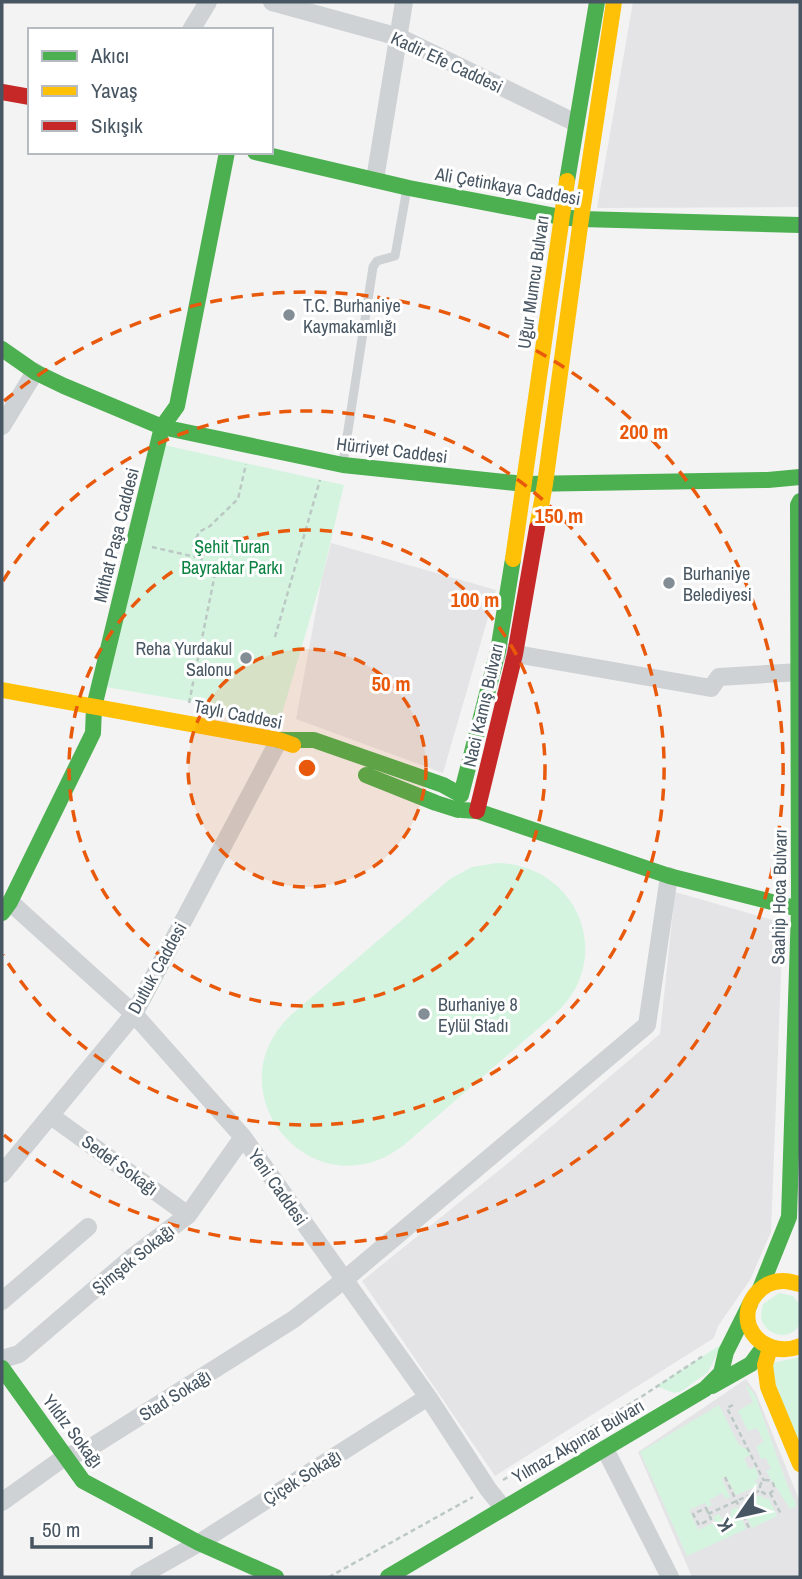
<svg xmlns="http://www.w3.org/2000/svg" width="802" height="1579" font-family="'Archivo Narrow',sans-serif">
<rect width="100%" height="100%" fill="#f3f3f3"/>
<path fill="#e4e4e6" d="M633,2H800V207L597,208Z
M331,543L496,590L443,773L296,719L322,578Z
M675,892L783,923L771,1232L750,1280L718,1326L714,1338L495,1476L362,1281L513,1159L660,1034Z
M746,1379L756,1393L800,1502V1577H692L638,1452Z"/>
<path fill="#d5f4e0" d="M164,445L344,485L322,578L281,717L106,687Z
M497,863C579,865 616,959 555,1014L404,1145C314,1215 209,1091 292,1014L450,879L472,867Z
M779,1293L793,1296L800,1305C800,1311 802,1321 798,1327C788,1341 767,1335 762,1321C760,1315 762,1310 763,1304Z
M722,1344L708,1372L682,1391L674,1393L656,1386Z
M800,1357V1451L768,1364Z
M747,1385L755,1395L788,1487L797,1506L790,1509L766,1471L771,1469L766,1458L761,1459L756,1446L764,1442L757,1428L748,1431L738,1411L753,1402L746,1386Z
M719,1405L739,1445L748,1450L750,1455L744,1458L749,1469L755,1467L759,1478L755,1480L758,1486L736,1495L726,1476L722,1479L730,1497L726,1499L722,1493L709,1500L712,1505L708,1507L705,1503L689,1510L698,1530L715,1522L713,1517L719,1514L722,1519L731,1515V1510L737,1507L746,1529L687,1556L640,1452Z
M760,1495L763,1498L769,1499L777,1516L752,1528L741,1504Z"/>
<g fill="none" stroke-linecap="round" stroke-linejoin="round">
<path stroke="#bbc8c3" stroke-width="2.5" stroke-dasharray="5 3.5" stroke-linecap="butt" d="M152,547L200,558
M275,637L320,480
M189,703L216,569L200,558L193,546L199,532L210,526L238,499L246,464
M733,1405L727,1408L764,1481
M725,1477L750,1530
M503,1480L638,1399L703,1356
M760 1487a7 7 0 1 1 14 0a7 7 0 1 1-14 0Z
M770,1493L781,1514
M706,1508L711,1519L699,1525L693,1514Z
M708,1514L761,1490
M329,1577L473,1497"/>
<path stroke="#ced2d4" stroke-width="9" d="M343,463L373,267L377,261L395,256L406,194L408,188"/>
<path stroke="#ced2d4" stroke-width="18" d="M272,2L399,37L576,123
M191,30L208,2
M375,179L404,2
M2,426L35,372
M505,652L711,688L719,677L799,672
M10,902L134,1014L243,1137L428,1397L488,1489L503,1508
M51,1116L188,1215
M2,1174L134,1014L279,740
M2,1301L88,1227
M2,1359L19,1354L130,1259L188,1215L243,1137
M605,1449L670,1577
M2,1502L66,1456L85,1451L294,1319L344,1280L647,1025L669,876
M139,1577L199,1543L428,1397"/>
<path stroke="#4caf50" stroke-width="16" d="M255,152L409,188L561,217L581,219L800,225
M567,181L597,2
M2,349L35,372L64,386L162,427L343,465L525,484L768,480L800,477
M279,740H314L443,785L461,795L498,651L513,559
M366,775L436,803L458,810
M462,810L477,811L669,876L799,909
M2,913L10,902L93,733L94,707L162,427L177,406L227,152
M760,1289L789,1217L799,909L798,505L800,501
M2,1368L83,1481L199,1543L276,1577
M712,1386L751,1364L765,1345
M388,1577L705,1389L721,1373L726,1352L750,1304"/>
<path stroke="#ffc107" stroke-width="16" d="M537,528L545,484L581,219L614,2
M513,559L567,181
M2,690L279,740L293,745
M800,1284C795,1283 789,1281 784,1281C761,1280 742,1304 749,1326C757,1347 781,1354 800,1346
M770,1348L765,1365L768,1387L800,1464"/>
<path stroke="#c62828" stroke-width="16" d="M2,92L30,97
M477,811L515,654L537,528"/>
</g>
<circle cx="307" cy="768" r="119" fill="#e8590c" fill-opacity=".12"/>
<g fill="none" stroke="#e8590c" stroke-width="3.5" stroke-dasharray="12 9">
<circle cx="307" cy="768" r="119"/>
<circle cx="307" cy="768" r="238"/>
<path d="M3 581A357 357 0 1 1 3 955"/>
<path d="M4 401A476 476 0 1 1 4 1135"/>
</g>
<g fill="#838d95" stroke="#fff" stroke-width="2.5">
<circle cx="289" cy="315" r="7"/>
<circle cx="669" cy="583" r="7"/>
<circle cx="246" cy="658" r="7"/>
<circle cx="424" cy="1014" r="7"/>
</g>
<g text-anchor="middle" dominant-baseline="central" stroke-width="6" stroke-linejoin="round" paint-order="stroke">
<g font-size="18" fill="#475662" stroke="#fff">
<text transform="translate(447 62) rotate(25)">Kadir Efe Caddesi</text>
<text transform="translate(508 186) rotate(10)">Ali Çetinkaya Caddesi</text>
<text transform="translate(533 282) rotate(-82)">Uğur Mumcu Bulvarı</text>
<text transform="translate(392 450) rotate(7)">Hürriyet Caddesi</text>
<text transform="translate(116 535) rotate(-76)">Mithat Paşa Caddesi</text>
<text transform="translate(483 705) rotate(-77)">Naci Kamış Bulvarı</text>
<text transform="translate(238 714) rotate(11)">Taylı Caddesi</text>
<text transform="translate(779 897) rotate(-89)">Saahip Hoca Bulvarı</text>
<text transform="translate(157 968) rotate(-61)">Dutluk Caddesi</text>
<text transform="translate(120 1165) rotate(36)">Sedef Sokağı</text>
<text transform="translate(278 1187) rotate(55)">Yeni Caddesi</text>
<text transform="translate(133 1259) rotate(-39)">Şimşek Sokağı</text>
<text transform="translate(175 1395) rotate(-32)">Stad Sokağı</text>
<text transform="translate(73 1431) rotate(53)">Yıldız Sokağı</text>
<text transform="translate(578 1441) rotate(-30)">Yılmaz Akpınar Bulvarı</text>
<text transform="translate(302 1477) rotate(-32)">Çiçek Sokağı</text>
</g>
<g font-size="18" fill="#475662" stroke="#fff" text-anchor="start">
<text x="303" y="305">T.C. Burhaniye<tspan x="303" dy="21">Kaymakamlığı</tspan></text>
<text x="683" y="573">Burhaniye<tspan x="683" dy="21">Belediyesi</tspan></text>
<text x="232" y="648" text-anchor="end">Reha Yurdakul<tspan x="232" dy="21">Salonu</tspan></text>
<text x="438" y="1004">Burhaniye 8<tspan x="438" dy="21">Eylül Stadı</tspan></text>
</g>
<g font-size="18" fill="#0c8242" stroke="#fff">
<text x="232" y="546">Şehit Turan<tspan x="232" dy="21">Bayraktar Parkı</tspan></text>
</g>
</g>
<circle cx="307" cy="768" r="10" fill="#e8590c" stroke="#fff" stroke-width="3.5"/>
<g font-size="21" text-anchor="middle" font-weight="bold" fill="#e8590c" stroke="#fff" stroke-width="6" stroke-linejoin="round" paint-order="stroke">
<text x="644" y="439">200 m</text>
<text x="559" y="523">150 m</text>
<text x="475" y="607">100 m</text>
<text x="391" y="691">50 m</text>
</g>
<rect width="802" height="1579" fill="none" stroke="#475662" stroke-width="7"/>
<rect x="28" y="28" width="245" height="126" fill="#ffffff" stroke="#b5bbc0" stroke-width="2"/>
<rect x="42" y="51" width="35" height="10" fill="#4caf50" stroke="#b5bbc0" stroke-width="2"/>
<text x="91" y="63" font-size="21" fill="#475662">Akıcı</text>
<rect x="42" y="86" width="35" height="10" fill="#ffc107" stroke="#b5bbc0" stroke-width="2"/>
<text x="91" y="98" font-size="21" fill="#475662">Yavaş</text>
<rect x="42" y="121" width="35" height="10" fill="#c62828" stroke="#b5bbc0" stroke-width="2"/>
<text x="91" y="133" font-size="21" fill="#475662">Sıkışık</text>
<g transform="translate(739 1516) rotate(236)" stroke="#ffffff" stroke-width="5" paint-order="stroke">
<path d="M0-5L12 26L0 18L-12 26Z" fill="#475662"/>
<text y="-10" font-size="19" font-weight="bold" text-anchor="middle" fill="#475662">K</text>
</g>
<path d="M32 1537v10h119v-10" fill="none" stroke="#475662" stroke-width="3.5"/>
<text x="42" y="1537" font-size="21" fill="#475662" stroke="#ffffff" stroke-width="5" paint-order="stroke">50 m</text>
</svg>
